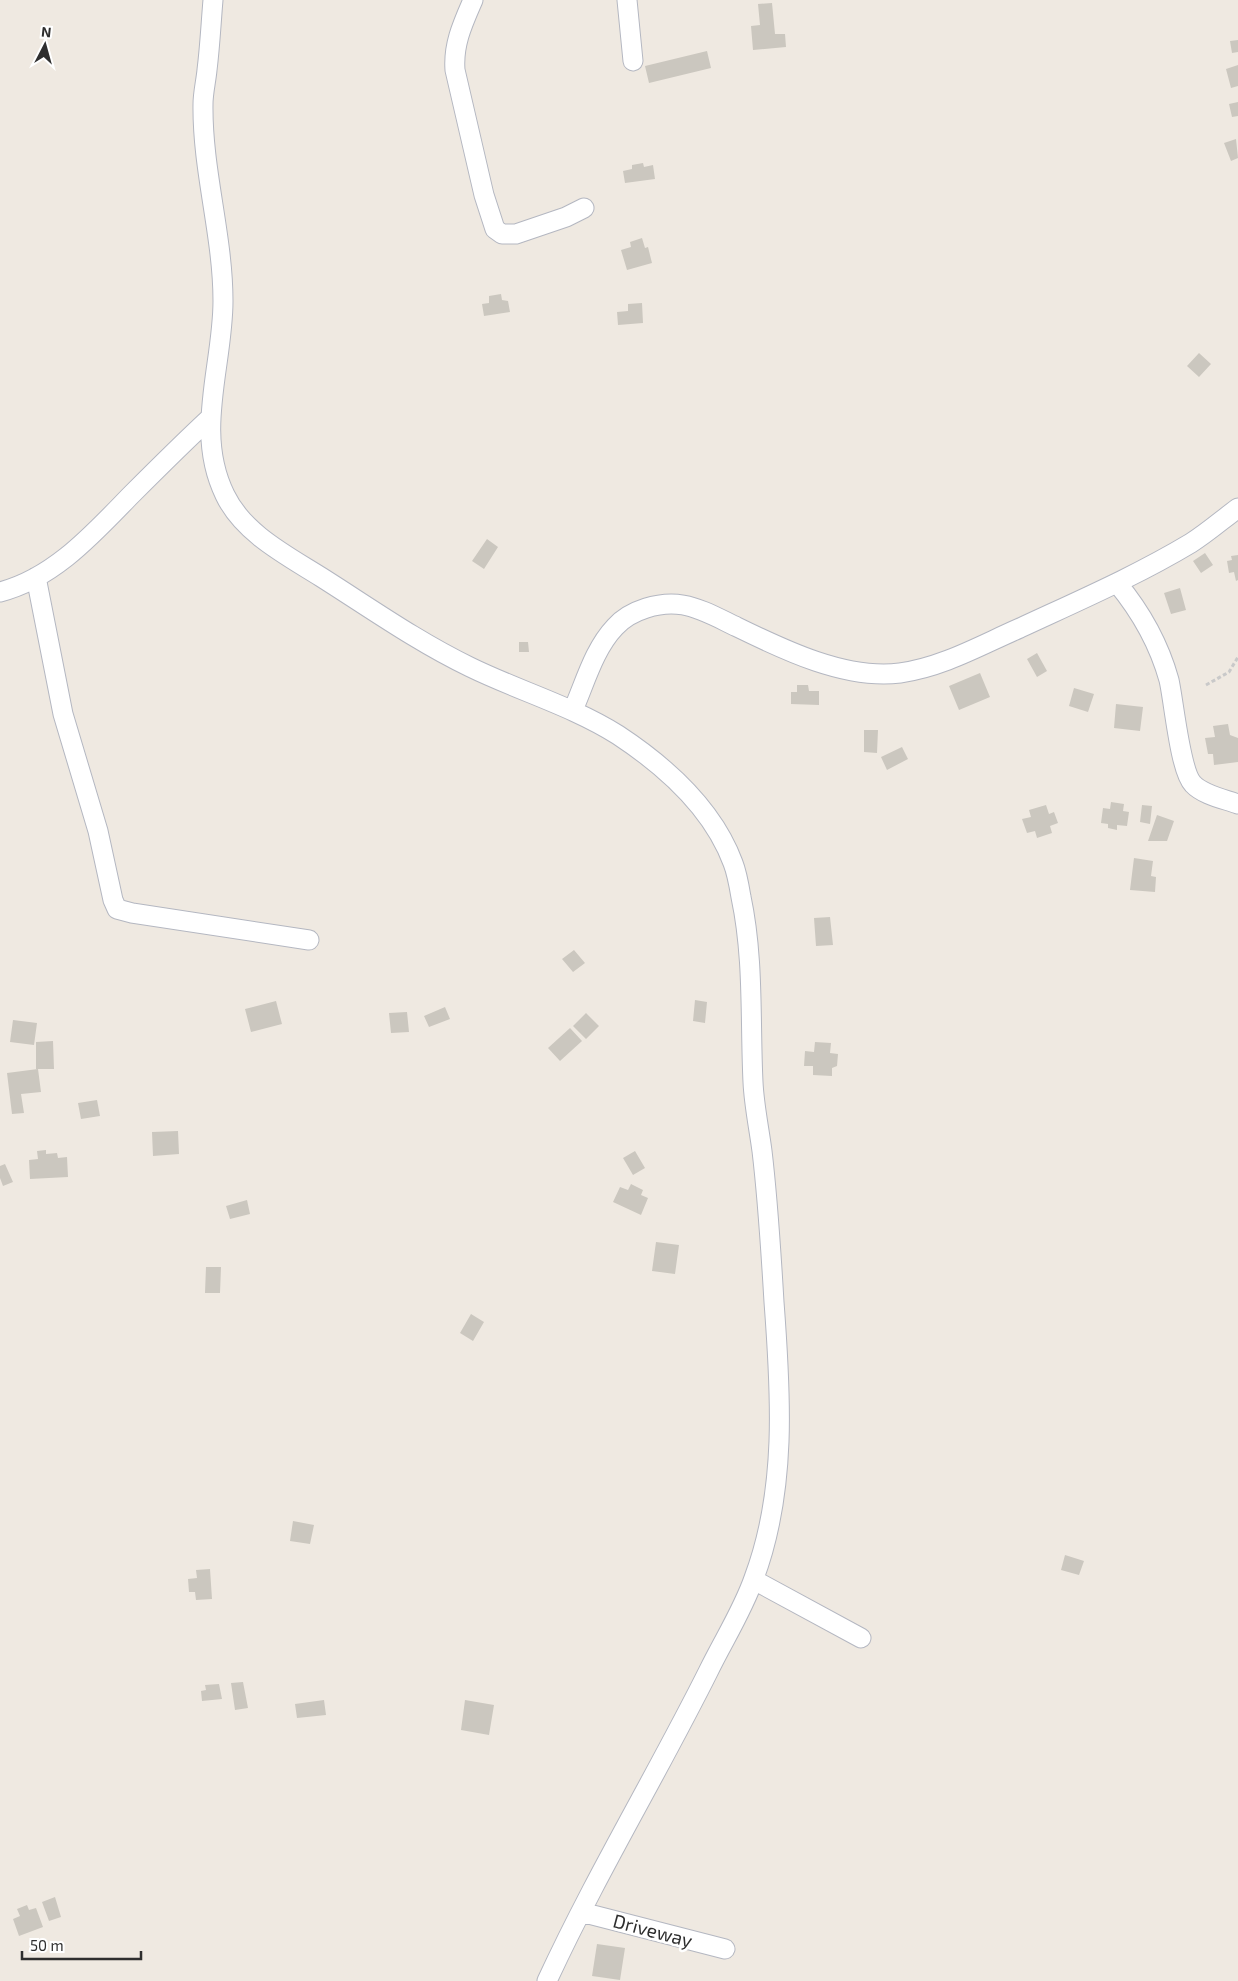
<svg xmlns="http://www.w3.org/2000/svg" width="1238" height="1981" font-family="'Exo 2',sans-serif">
<rect width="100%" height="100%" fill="#efe9e1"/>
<path fill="#cbc7bf" d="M772,3L775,34H785L786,47L753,50L751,26L760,25L758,4Z
M1238,40V52L1232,53L1230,41Z
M707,51L711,68L649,83L645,66Z
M1238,65V86L1231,88L1226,69Z
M1238,102V116L1232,117L1229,104Z
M1236,139L1238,158L1231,161L1224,143Z
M643,163L644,167L653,165L655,179L625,183L623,171L632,169V165Z
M642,238L645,248L648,247L652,263L627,270L621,250L631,247L630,242Z
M501,294L502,300L508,301L510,312L484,316L482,304L489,303V296Z
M642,303L643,323L618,325L617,312L628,311V304Z
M1199,353L1211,364L1199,377L1187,366Z
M487,539L498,547L484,569L472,561Z
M1205,553L1213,565L1201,573L1193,561Z
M1238,555V580L1236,581L1234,572L1229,573L1227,561L1232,560L1231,556Z
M1180,588L1186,610L1171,614L1164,593Z
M519,642H528L529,652H519Z
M1037,653L1047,671L1037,677L1027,659Z
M980,673L990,697L959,710L949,686Z
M797,685H808L809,691H819V705L791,704V692H797Z
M1074,688L1094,694L1088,712L1069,706Z
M1116,704L1143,707L1140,731L1114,728Z
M1228,724L1230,735L1238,738V762L1214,765L1213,754H1208L1205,738L1215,737L1213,726Z
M864,730H878L877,753L864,752Z
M902,747L908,759L887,770L881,757Z
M1111,802L1124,804L1123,811L1129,812L1127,826L1117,825V830L1108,828V824L1101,823L1103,808L1110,809Z
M1046,805L1049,814L1054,812L1058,823L1050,826L1052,833L1037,838L1035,831L1027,833L1022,819L1031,817L1029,810Z
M1142,805L1152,806L1150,824L1140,822Z
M1157,815L1174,821L1167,841H1148Z
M1134,858L1153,861L1151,876L1156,877L1155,892L1130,890Z
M830,917L833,945L816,946L814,918Z
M574,950L585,963L573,972L562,959Z
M695,1000L707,1002L705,1023L693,1021Z
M276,1001L282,1024L251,1032L245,1009Z
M445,1007L450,1019L429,1027L424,1016Z
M407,1012L409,1032L391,1033L389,1013Z
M586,1013L599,1026L586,1039L573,1026Z
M13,1020L37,1023L34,1045L10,1042Z
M570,1028L582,1041L560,1061L548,1048Z
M53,1041L54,1069H36V1042Z
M815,1042L831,1043L830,1053L838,1054L837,1066L832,1068V1076L813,1075V1066H804L805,1051L814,1052Z
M38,1069L41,1092L21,1094L24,1113L12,1114L7,1073Z
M97,1100L100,1116L81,1119L78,1103Z
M178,1131L179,1154L153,1156L152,1132Z
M46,1150V1154L57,1153L58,1158L67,1157L68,1177L30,1179L29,1160L38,1159L37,1151Z
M635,1151L645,1168L633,1175L623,1158Z
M5,1164L13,1182L3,1186L0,1178V1166Z
M631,1184L643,1190L641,1195L648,1198L641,1215L613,1202L620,1187L628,1190Z
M247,1200L250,1214L230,1219L226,1206Z
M656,1242L679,1245L675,1274L652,1271Z
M206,1267H221L220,1293H205Z
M471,1314L484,1322L473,1341L460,1333Z
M293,1521L314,1525L310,1544L290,1541Z
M1065,1555L1084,1561L1079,1575L1061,1570Z
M210,1569L212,1599L196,1600L195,1592H189L188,1579L197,1578L196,1570Z
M243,1682L248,1708L235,1710L231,1683Z
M219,1684L222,1699L202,1701L201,1691L206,1690L205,1685Z
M324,1700L326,1715L297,1718L295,1704Z
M465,1700L494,1705L489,1735L461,1730Z
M55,1897L61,1917L49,1921L42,1902Z
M27,1905L29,1910L36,1908L43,1927L19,1936L13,1919L20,1916L17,1909Z
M597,1944L625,1948L620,1980L592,1976Z"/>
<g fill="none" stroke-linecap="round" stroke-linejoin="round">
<defs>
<path id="minor" d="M213,0C211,23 210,46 207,70C206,81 203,93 203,104C202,170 223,235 223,301C223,366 194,432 225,495C243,533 286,555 321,577C370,608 418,642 470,667C519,691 572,706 618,735C665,766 713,809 733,863C737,873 739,885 741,897C754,958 750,1020 753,1082C754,1105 759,1128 762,1151C768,1201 771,1251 774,1302C781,1394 787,1490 754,1578C743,1610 723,1641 708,1672C656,1776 596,1875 547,1981
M473,0C463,23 453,44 455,70L484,195L495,229L502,234H516L566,217L584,208
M627,0L633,61
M36,577L63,714L98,831L113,900L117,909L132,913L309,940
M1117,583C1141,612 1159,644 1169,680C1174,702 1180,771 1193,784C1203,795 1224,799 1238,804
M0,592C54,578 93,534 131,495C157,469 183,443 210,418
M573,710C585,683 594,649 615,627C630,610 660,601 683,605C701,608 720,619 737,627C784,650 846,680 900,673C943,667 981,645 1020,628C1078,601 1136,576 1191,543C1207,533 1223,519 1238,508
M754,1580L861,1638
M581,1912L725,1949"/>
</defs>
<use href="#minor" stroke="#b4b7c1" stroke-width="21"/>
<path stroke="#c9c9c9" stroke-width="3" stroke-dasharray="4 2.5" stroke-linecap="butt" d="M1206,685L1229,672L1238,657"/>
<use href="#minor" stroke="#fff" stroke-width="19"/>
</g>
<g text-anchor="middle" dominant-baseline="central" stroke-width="5" stroke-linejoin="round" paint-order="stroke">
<g font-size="19" fill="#2e2e2e" stroke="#fff">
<text transform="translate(653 1930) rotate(15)">Driveway</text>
</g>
</g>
<g transform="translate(45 45) rotate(6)" stroke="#ffffff" stroke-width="4" paint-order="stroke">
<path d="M0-4L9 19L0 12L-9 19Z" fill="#2e2e2e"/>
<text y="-8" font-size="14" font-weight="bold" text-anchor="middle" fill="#2e2e2e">N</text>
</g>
<path d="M22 1951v8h119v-8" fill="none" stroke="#2e2e2e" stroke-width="2.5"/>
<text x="30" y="1951" font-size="15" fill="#2e2e2e" stroke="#ffffff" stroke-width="4" paint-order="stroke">50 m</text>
</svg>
